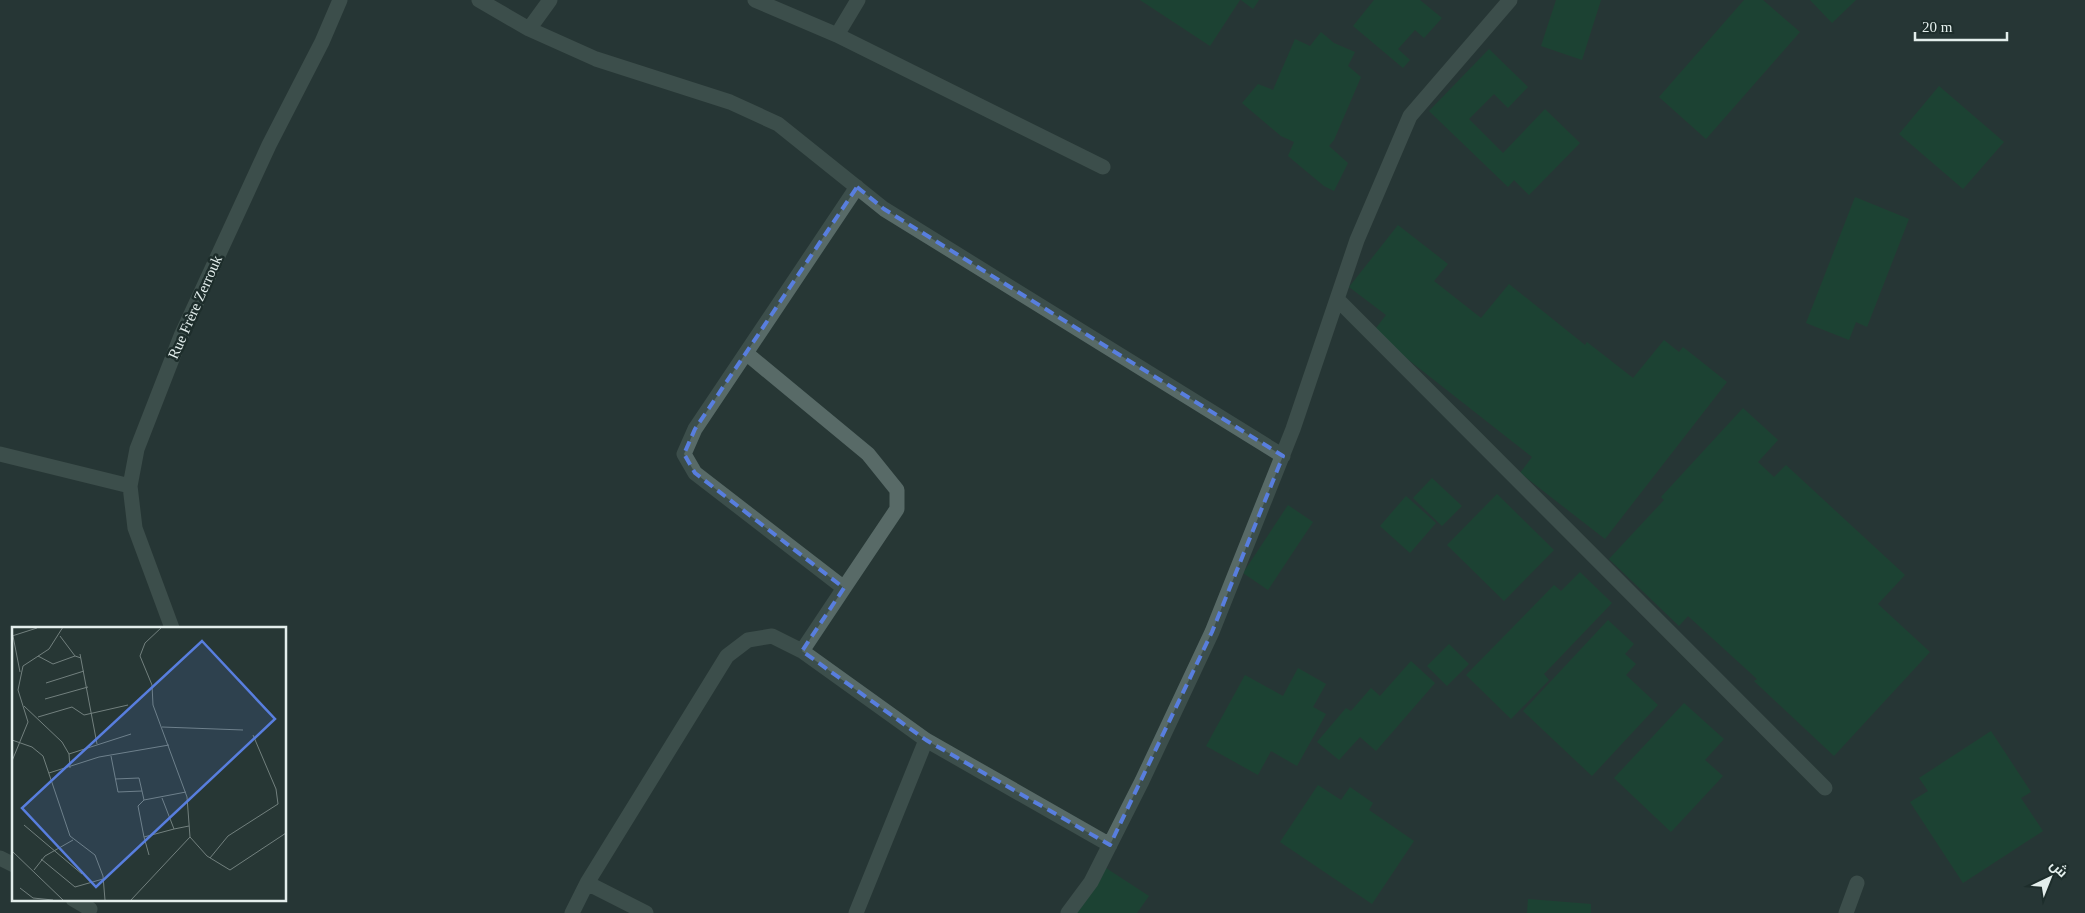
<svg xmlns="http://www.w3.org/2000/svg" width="2085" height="913" font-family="'Times New Roman',Cairo,serif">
<rect width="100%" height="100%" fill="#273735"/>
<path fill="#115131" d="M1140,0H1240L1210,46Z
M1241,0H1259L1253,9Z
M1374,0H1420L1442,18L1424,38L1415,30L1398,49L1410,60L1403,68L1353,26Z
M1556,0H1601L1582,60L1541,46Z
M1744,0H1763L1800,32L1706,139L1659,97Z
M1810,0H1856L1832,23Z
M1321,32L1334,43L1355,52L1348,66L1361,77L1334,140L1329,146L1348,163L1334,191L1324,186L1288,156L1294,142L1281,136L1242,103L1258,84L1273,90L1295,39L1310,46Z
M1489,49L1528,87L1508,108L1494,94L1469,119L1503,153L1545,109L1580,143L1529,195L1514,180L1508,187L1429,111Z
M1939,86L2004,142L1963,189L1899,134Z
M1855,197L1909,219L1867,327L1856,322L1849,340L1806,323Z
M1398,225L1448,264L1434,281L1481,318L1509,284L1585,345L1587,342L1633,378L1664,340L1679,352L1683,347L1727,382L1605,539L1520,473L1532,457L1373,332L1386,315L1349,287Z
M1743,408L1778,440L1758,462L1774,477L1786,465L1905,575L1878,604L1930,652L1834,756L1754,681L1757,679L1688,616L1679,626L1609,559L1664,500L1661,497Z
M1432,478L1462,506L1442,526L1413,498Z
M1497,494L1554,550L1504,601L1447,545Z
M1406,496L1436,523L1410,553L1380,526Z
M1288,505L1313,522L1268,590L1243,573Z
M1580,572L1612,603L1544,674L1549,680L1511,719L1466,675L1554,585L1561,591Z
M1608,620L1634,644L1625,654L1636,664L1626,675L1658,705L1592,776L1523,711Z
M1449,644L1469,664L1447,686L1427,666Z
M1411,661L1435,683L1376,751L1360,737L1339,760L1317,742L1346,708L1351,711L1371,688L1380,696Z
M1298,668L1326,684L1313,707L1326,714L1297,766L1271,751L1258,775L1206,746L1245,675L1283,696Z
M1684,703L1724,739L1705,760L1723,776L1671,832L1614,778Z
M1991,731L2031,792L2021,798L2043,831L1963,883L1910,802L1928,791L1919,778Z
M1318,785L1341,800L1350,787L1373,803L1369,810L1414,841L1372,904L1280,842Z
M1106,868L1149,896L1137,913H1075Z
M1528,899L1591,904V913H1527Z"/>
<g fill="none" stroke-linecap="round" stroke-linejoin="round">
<path stroke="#586a67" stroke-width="15" d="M479,0L529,29L596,59L730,102L778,124L884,209L1283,456
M755,0L837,35L1103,167
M529,29L550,0
M837,35L858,0
M857,187L695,429L684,454L695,473L844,588L802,651L926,740L1110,845
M1337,299L1825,788
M746,353L868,454L897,490V509L844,588
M0,454L130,486
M172,628L135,528L130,486L137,449L181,336L269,145L322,42L340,0
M0,858L14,865
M587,883L727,656L748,640L772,636L802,651
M73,899L90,909
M572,913L587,883L646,913
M856,913L926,740
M1068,913L1091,882L1142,781L1212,632L1293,429L1357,240L1410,116L1510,0
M1846,913L1857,883"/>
</g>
<path d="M0 0H2085V913H0ZM857,187L884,209L1283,456L1212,632L1110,845L926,740L802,651L844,588L695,473L684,454L695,429Z" fill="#273735" fill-opacity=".55" fill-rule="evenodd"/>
<path fill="none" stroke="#587ede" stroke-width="4" stroke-dasharray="10 6" stroke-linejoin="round" d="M857,187L884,209L1283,456L1212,632L1110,845L926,740L802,651L844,588L695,473L684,454L695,429Z"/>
<g text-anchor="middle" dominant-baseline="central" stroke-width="5" stroke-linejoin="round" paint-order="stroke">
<g font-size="15" fill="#e3eeec" stroke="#1d2d2b">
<text transform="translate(195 307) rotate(-66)">Rue Frère Zerrouk</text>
</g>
</g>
<g transform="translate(12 627)">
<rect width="274" height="274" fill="#273735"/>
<path fill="none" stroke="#72807e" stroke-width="1" d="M150,0L133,16L128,29L140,58L141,78L175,170L178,210L195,229L218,243L274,206M0,9L25,1M1,9L8,45M48,9L63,29M68,27L85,117M26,29L41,37L63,29L69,31M34,56L72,44M33,72L76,60M12,79L50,115L57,127L58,141M26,90L60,80L72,88L116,78M150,100L231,103M0,113L20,120L31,129L58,209L83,228L91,249L93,273M57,127L119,107M99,129L106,165L130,164L132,173L174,165M0,134L16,95L6,63L11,39L37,22L51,0M37,146L87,130L157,118M103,152L127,151L130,164M150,171L162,202L177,199M132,173L126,179L132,210M12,198L70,247M0,224L51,273M137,228L132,210L162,202M198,231L216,209L266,177L264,162L241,108M29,232L63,260L91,252M22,243L33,229L61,213M8,261L21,271L41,273M119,273L178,210"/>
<path fill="#587ede" fill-opacity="0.15" stroke="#587ede" stroke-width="2.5" d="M190,14L263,92L84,260L10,181Z"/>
<rect width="274" height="274" fill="none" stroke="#e3eeec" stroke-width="2.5"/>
</g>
<g transform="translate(2050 878) rotate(43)" stroke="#1d2d2b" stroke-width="4" paint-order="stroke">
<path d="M0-4L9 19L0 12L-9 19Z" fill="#e3eeec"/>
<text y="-8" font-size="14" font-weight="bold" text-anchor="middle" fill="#e3eeec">ش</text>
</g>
<path d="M1915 32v8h92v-8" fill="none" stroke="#e3eeec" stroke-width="2.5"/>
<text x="1922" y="32" font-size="15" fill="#e3eeec" stroke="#1d2d2b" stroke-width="4" paint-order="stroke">20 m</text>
</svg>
